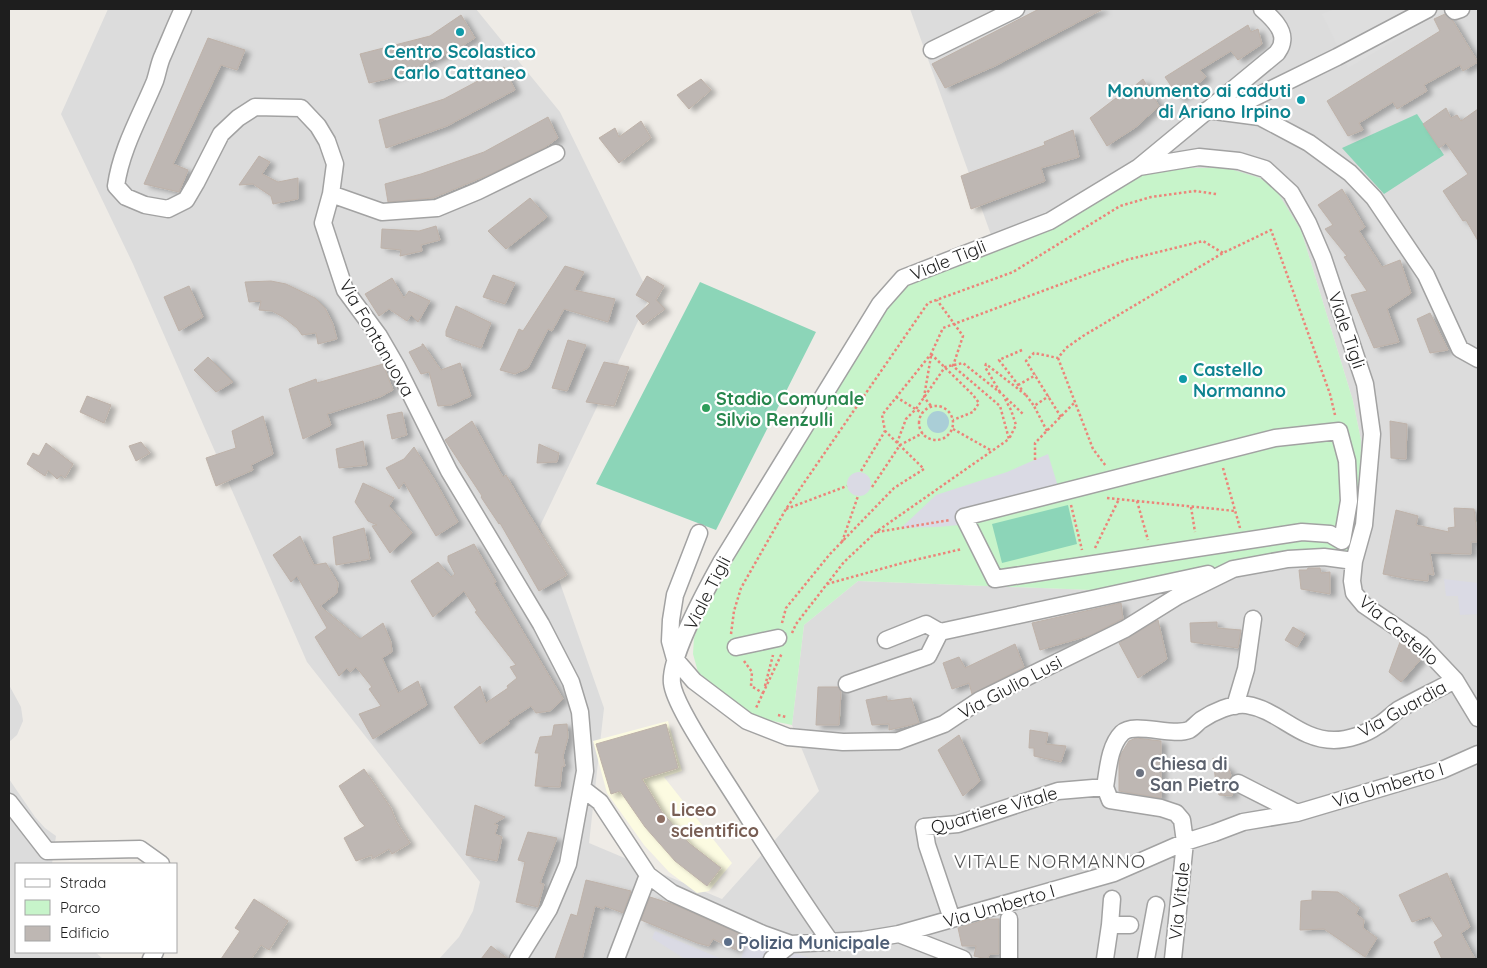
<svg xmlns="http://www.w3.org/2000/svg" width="1487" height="968" font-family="Quicksand,sans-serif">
<defs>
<filter id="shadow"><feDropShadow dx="5.5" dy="3" stdDeviation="2.5" flood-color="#0004"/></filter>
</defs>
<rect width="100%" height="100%" fill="#eeebe6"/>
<path fill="#dcdcdc" d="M108,9H476L560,112L650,296L540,526L604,708L589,843L722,899L819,791L792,725L804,625L858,581L1117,591L1361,440L1353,401L1301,230L995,246L910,9H1478V959H439L459,937L473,911L480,882L307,662L133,264L61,114Z
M9,685L21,707L23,721L17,735L9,742Z
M9,779L35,817L45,828L56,836L52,864H16V952H95L103,959H9Z"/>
<path fill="#fcfbe1" d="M668,721L682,771L664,777L732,863L709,891L697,893L669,872L644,845L607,793L593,741Z"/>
<path fill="#c7f4ca" d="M1145,168H1227L1260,178L1276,190L1301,230L1353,401L1361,440L1360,497L1348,551L1285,553L1117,591L858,581L804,625L792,725L758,718L733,703L698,672L693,654L694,638L704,609L892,285L995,246Z"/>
<path fill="#8cd5b8" d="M1417,114L1444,155L1384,194L1342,148Z
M700,282L816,332L716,530L596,484Z
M1068,505L1077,544L1002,563L992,524Z"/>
<path fill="#dedede" d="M1335,9H1448L1348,68L1322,14Z"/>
<path fill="#dadae4" d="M1048,454L1060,493L970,524L937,527L901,528L936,495L1007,472Z
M847 484a12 12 0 1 1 24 0a12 12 0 1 1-24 0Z
M1444,579L1478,583V614L1460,615L1458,596H1446Z
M655,931L674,939L722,959H685L652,938Z
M748,937L812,959H741Z"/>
<path fill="#aaced7" d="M927 422a11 11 0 1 1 22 0a11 11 0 1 1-22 0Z"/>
<path fill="#beb7b3" stroke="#beb2a9" filter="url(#shadow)" d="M1039,9H1103L995,66L945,88L932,64Z
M1445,14L1453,21L1478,62L1463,71L1460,65L1424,85L1427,91L1397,109L1393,102L1359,123L1363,130L1348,136L1327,101L1440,31L1434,19Z
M461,15L475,38L458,48L418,68L387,79L369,83L360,54L430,36Z
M1248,25L1251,32L1258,29L1262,44L1238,60L1231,51L1200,70L1206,77L1180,99L1165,77Z
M208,38L245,50L237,70L221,65L173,164L188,170L179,192L144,184Z
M504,67L515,90L447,126L386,148L379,120L444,99Z
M701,79L711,90L689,109L677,95Z
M1143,79L1159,106L1136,127L1107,146L1090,118L1116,98L1117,100Z
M1446,108L1451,118L1457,115L1461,121L1478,109V241L1466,220L1463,221L1443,191L1468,174L1446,143L1439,148L1423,124Z
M548,117L558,138L544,148L493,173L433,198L388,202L385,184L421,174L484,152Z
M641,121L651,138L619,163L599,138L615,128L619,137Z
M1073,130L1079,157L1041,168L1045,181L971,209L961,176L1045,145L1044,142Z
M259,156L270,162L262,174L278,182L298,178V199L273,204L271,196L253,184L239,185Z
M1342,189L1365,227L1359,231L1382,267L1400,260L1411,293L1387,309L1399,342L1374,348L1351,295L1367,291L1344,257L1347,256L1325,229L1333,225L1318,205Z
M530,198L547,217L506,249L488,231Z
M436,226L440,240L421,245L422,251L400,256L401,250L381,248L382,229L419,231Z
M565,266L584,272L574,290L615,299L608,322L564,309L552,331L548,329L528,368L515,374L500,370L519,329L523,331Z
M493,275L515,283L505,304L483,297Z
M647,276L664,286L656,300L665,309L643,325L636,316L650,303L636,295Z
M392,278L404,298L409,291L430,301L418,322L411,315L407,321L389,309L379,316L365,294Z
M271,281L286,284L315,298L325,308L333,324L337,339L318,344L316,333L302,335L297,328L283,317L272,311L259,310L261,301L249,302L245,282Z
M189,286L203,317L179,331L164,297Z
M456,306L491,323L481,348L446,336V331Z
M1430,313L1448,350L1430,353L1417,319Z
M568,340L586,345L567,391L552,388Z
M422,344H423L441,370L460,363L471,396L451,405L438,406L429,372L421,374L409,352L422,346Z
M208,357L233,382L216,392L194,370Z
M604,362L629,367L614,406L586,402Z
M383,364L393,390L380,397L327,414L331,425L303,439L289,389L316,379L317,383Z
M87,396L111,405L104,423L80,412Z
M402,412L407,435L392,439L387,415Z
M263,416L273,454L251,465L253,470L216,486L206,458L236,448L232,431Z
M472,421L503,477L506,475L525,508L567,575L539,591L500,523L499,524L481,497L482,496L445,440Z
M1390,421L1407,424L1406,459L1391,458Z
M363,441L367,465L339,468L336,449Z
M141,442L150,453L136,461L129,446Z
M46,443L73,464L65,478L61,475L57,479L48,470L45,476L27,464L33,453L39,456Z
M539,444L559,453L557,462L537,463Z
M414,447L437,484L458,522L436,536L404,482L399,489L386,468L404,459Z
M363,483L394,498L389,506L412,533L390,553L372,526L377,525L368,521L355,502Z
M1454,508L1474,509L1478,542H1471V554L1430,553L1434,575L1428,574V581L1409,579L1383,574L1396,510L1418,516L1416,525L1449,532L1448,528L1455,527Z
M364,528L370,559L336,565L333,537Z
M300,536L314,565L326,563L338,583L337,593L320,606L360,639L383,623L391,642L392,652L382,658L398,693L418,681L427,705L373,739L359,714L381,706L369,689L372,687L356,667L350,672L347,668L339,676L315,637L327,628L297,576L291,582L273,555Z
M474,544L496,582L494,583L563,699L550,711L536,713L531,706L508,721L510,723L480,744L454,707L480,686L486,703L508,688L507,686L517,678L510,667L516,665L475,612L477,611L464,591L433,617L411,581L438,562L451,577L455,574L448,561V556Z
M1308,568H1320L1321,573L1330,572V594L1301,589L1299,570H1307Z
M1121,603L1123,619L1120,620L1091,635L1040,650L1032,623Z
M1158,620L1167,659L1138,678L1119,643Z
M1217,622V628L1241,630L1238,648L1191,642L1190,623Z
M1293,627L1305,634L1297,647L1285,640Z
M1400,642L1414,652L1421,659L1401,682L1389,672Z
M1015,644L1024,667L972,694L969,683L952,689L943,663L959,657L965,668Z
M818,687H838L841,692L839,725H816Z
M887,696V701L911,698L919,723L889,730V724L872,725L866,700Z
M567,724L568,737L563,756L565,766L562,767L560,787L535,786L539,753H535L540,737L552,736L554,725Z
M666,724L678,768L642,779L662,812L689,843L721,868L707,886L675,861L645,827L620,791L611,794L596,744Z
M1030,730L1048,733L1046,744L1066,746L1061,762L1034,756V748H1029Z
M959,735L980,781L963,796L938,750Z
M1136,738L1161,741V798L1119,791V763L1121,754L1129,741Z
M1213,758L1229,769L1231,776L1228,784L1233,791L1232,796L1219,795L1216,784Z
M364,769L391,808L396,821L410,843L392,854L389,849L372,859V855L356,861L344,838L365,826L360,821L339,786Z
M475,805L505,817L494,824L498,825L495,834L502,837L497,861L466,855Z
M528,832L557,838L540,883L544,884L538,907L516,902L525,862L518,860Z
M1447,873L1470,927L1461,933L1475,959H1442L1434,942L1443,936L1430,916L1412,922L1399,895Z
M586,880L631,891L623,913L605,906L604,909L595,906L582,959H555L571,914L577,916Z
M1312,891L1338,892L1359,908L1356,914L1364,920L1363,928L1377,938L1365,957L1324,929L1300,930L1301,901L1312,900Z
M650,897L675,905L742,935L736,950L713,939L709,946L697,943L641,920Z
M254,899L288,921L269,950L261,945L251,959H221L240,931L235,928Z
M988,919H999V954H990L987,959L974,956L976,946H962L958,928Z
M491,946L508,959H481Z"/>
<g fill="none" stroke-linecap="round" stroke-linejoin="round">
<defs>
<path id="minor" d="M183,9C176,24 170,39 163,55C159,63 158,72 155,81C141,115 121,149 116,186L126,197L145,205L168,209L186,200L196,183L221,134L238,118L255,107L301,108L318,126L327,141L335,164L331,194L323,223L345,290L379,336L397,367L449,471L541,624L571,682L580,712L585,771L568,864L549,909L518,959
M1453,9L1455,11L1461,9
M932,50L1016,9
M1207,110L1260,117L1309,143L1350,173L1374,198L1426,275L1460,349L1478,359
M1225,112L1337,57L1428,9
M1139,167L1277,53C1279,50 1282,46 1282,42C1285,29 1270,16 1262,9
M331,194L382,212L437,208L478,191L556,153
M1339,431L1347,461L1349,501L1342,541L1330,534L1302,532L995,579L964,517L1275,438Z
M699,533L675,595L671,620L670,641L675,659L694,681L747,721L788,737L843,742L898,741L944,724L980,700L1125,629L1178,596L1233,569L1288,559L1324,557L1354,561
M886,640L926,624L940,632L1208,574
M736,647L778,638
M847,684L928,656L940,632
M1235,706L1246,669L1253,619
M1238,783L1297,813
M1105,787C1108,770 1109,746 1122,733C1134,721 1172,737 1189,730C1193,728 1197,723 1201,720C1213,712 1232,703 1247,705C1279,710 1299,740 1334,740C1348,740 1366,734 1377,726C1385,722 1391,715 1398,710C1417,699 1437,690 1455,680
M582,788L600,802L648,875L672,893L763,934L791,944L863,940L899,934L963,959
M9,802L47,851L140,849L161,864
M952,919L927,845L924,827L958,824L1058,791L1105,787L1110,800L1161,808L1176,813L1182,820L1185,842L1173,959
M1110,925H1130
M899,934L1114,873L1185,842L1214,833L1243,822L1297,813L1442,770L1478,754
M830,941C791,886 755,827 718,770C707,752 674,703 672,683C669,657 708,586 722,561L880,304L903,278L1050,221L1139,167L1199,157L1239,161L1265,169L1291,193L1308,223L1323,258L1365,384L1372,434L1364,525L1354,561L1352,581L1354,593L1364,605L1421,644L1455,680L1478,718
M151,959L155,952
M616,959L648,875
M772,959L791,944
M1009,959V919
M1105,959L1110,925L1112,899
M1146,959L1156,905"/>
</defs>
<use href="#minor" stroke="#a2a2a2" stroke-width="19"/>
<path stroke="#ec8479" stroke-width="2.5" stroke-dasharray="2.5 2.5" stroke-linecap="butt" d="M1022,350L999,360L1022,390
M931,354L973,395L979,403L973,412L953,420
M931,356L924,397L931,406
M1058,358L1093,449L1106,466
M1018,385L1036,375
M1000,392L985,367L986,364L1026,395
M1026,395L1034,406
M896,397L922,413
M1005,399L1011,410L1016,425L1009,439
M919 423a17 17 0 1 1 34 0a17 17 0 1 1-34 0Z
M1061,417L1026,361L1034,353L1058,358L1066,348L1083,336L1223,253L1271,230L1330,394L1335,415
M953,429L992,451
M1047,431L1034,406L1049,396
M897,443L906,419L916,409L945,367L963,363L1002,394L1023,414
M1035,460V443L1075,402
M1223,468L1240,528
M861,471L885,431L882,415L931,354L943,328L1126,260L1203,241L1223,253
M872,487L900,445L923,433
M1107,498L1235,511
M1137,501L1148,540
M1071,505L1082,550
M1191,507L1195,532
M786,509L847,486
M877,532L950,520
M842,542L858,496
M1095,548L1119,499
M827,584L906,562L962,549
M782,623L786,608L830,554L894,488L924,469L885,431
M792,633L796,624L844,562L876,532L1009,439L1000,406L953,366L963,336L937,300
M731,634L734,611L741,588L786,509L928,303L1013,272L1120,206L1151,197L1195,191L1216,194
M744,661L752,672L751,686L763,693L756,708
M765,686L773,655
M763,693L782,653
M778,715L786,717"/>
<use href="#minor" stroke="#fff" stroke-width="16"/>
</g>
<g fill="#0f9aa8" stroke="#fff" stroke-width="2">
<circle cx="460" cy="32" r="5"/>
<circle cx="1301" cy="100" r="5"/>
<circle cx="1183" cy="379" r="5"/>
</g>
<circle fill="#2e9e5b" stroke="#fff" stroke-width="2" cx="706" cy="408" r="5"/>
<circle fill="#6b7280" stroke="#fff" stroke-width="2" cx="1140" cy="773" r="5"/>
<circle fill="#8d6e63" stroke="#fff" stroke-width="2" cx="661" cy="819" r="5"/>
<circle fill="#5c6f8a" stroke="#fff" stroke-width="2" cx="728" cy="942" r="5"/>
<g text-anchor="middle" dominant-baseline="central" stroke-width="4.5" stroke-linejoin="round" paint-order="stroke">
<g font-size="18" font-weight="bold" fill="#0d838f" stroke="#fff">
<text x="460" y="51">Centro Scolastico<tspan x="460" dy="21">Carlo Cattaneo</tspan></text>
<text x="1291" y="90" text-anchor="end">Monumento ai caduti<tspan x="1291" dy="21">di Ariano Irpino</tspan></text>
<text x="1193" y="369" text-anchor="start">Castello<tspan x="1193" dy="21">Normanno</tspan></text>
</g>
<g font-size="18" fill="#1e1e1e" stroke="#fff">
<text transform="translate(948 260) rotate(-22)">Viale Tigli</text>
<text transform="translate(1347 330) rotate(71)">Viale Tigli</text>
<text transform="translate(377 338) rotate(60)">Via Fontanuova</text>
<text transform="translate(707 593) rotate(-63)">Viale Tigli</text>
<text transform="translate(1399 630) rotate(40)">Via Castello</text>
<text transform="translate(1010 687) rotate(-28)">Via Giulio Lusi</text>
<text transform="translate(1402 709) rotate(-29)">Via Guardia</text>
<text transform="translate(1388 785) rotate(-17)">Via Umberto I</text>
<text transform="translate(994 810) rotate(-16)">Quartiere Vitale</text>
<text transform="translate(1179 901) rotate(-84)">Via Vitale</text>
<text transform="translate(999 906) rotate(-16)">Via Umberto I</text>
</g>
<g font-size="18" font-weight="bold" fill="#27864d" stroke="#fff" text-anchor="start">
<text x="716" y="398">Stadio Comunale<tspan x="716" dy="21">Silvio Renzulli</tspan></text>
</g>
<g font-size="18" font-weight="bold" fill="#5b616d" stroke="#fff" text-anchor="start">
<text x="1150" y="763">Chiesa di<tspan x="1150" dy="21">San Pietro</tspan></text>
</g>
<g font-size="18" font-weight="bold" fill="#785e54" stroke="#fff" text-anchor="start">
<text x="671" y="809">Liceo<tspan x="671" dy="21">scientifico</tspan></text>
</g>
<g font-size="18" font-weight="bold" fill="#4e5e75" stroke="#fff" text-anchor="start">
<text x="738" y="942">Polizia Municipale</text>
</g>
<g font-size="19" letter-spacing="1" fill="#515151" stroke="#fff">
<text x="1050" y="861">VITALE NORMANNO</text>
</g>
</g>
<rect width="1487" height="968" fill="none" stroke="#1e1e1e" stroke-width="20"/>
<rect x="15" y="863" width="162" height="90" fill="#ffffff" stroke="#a5a5a5"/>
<rect x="25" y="879" width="25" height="8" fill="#ffffff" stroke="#a5a5a5"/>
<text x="60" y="888" font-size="15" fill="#1e1e1e">Strada</text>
<rect x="25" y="900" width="25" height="15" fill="#c7f4ca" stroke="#a5a5a5"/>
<text x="60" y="913" font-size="15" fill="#1e1e1e">Parco</text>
<rect x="25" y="926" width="25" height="15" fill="#beb7b3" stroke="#a5a5a5"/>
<text x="60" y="938" font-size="15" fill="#1e1e1e">Edificio</text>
</svg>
